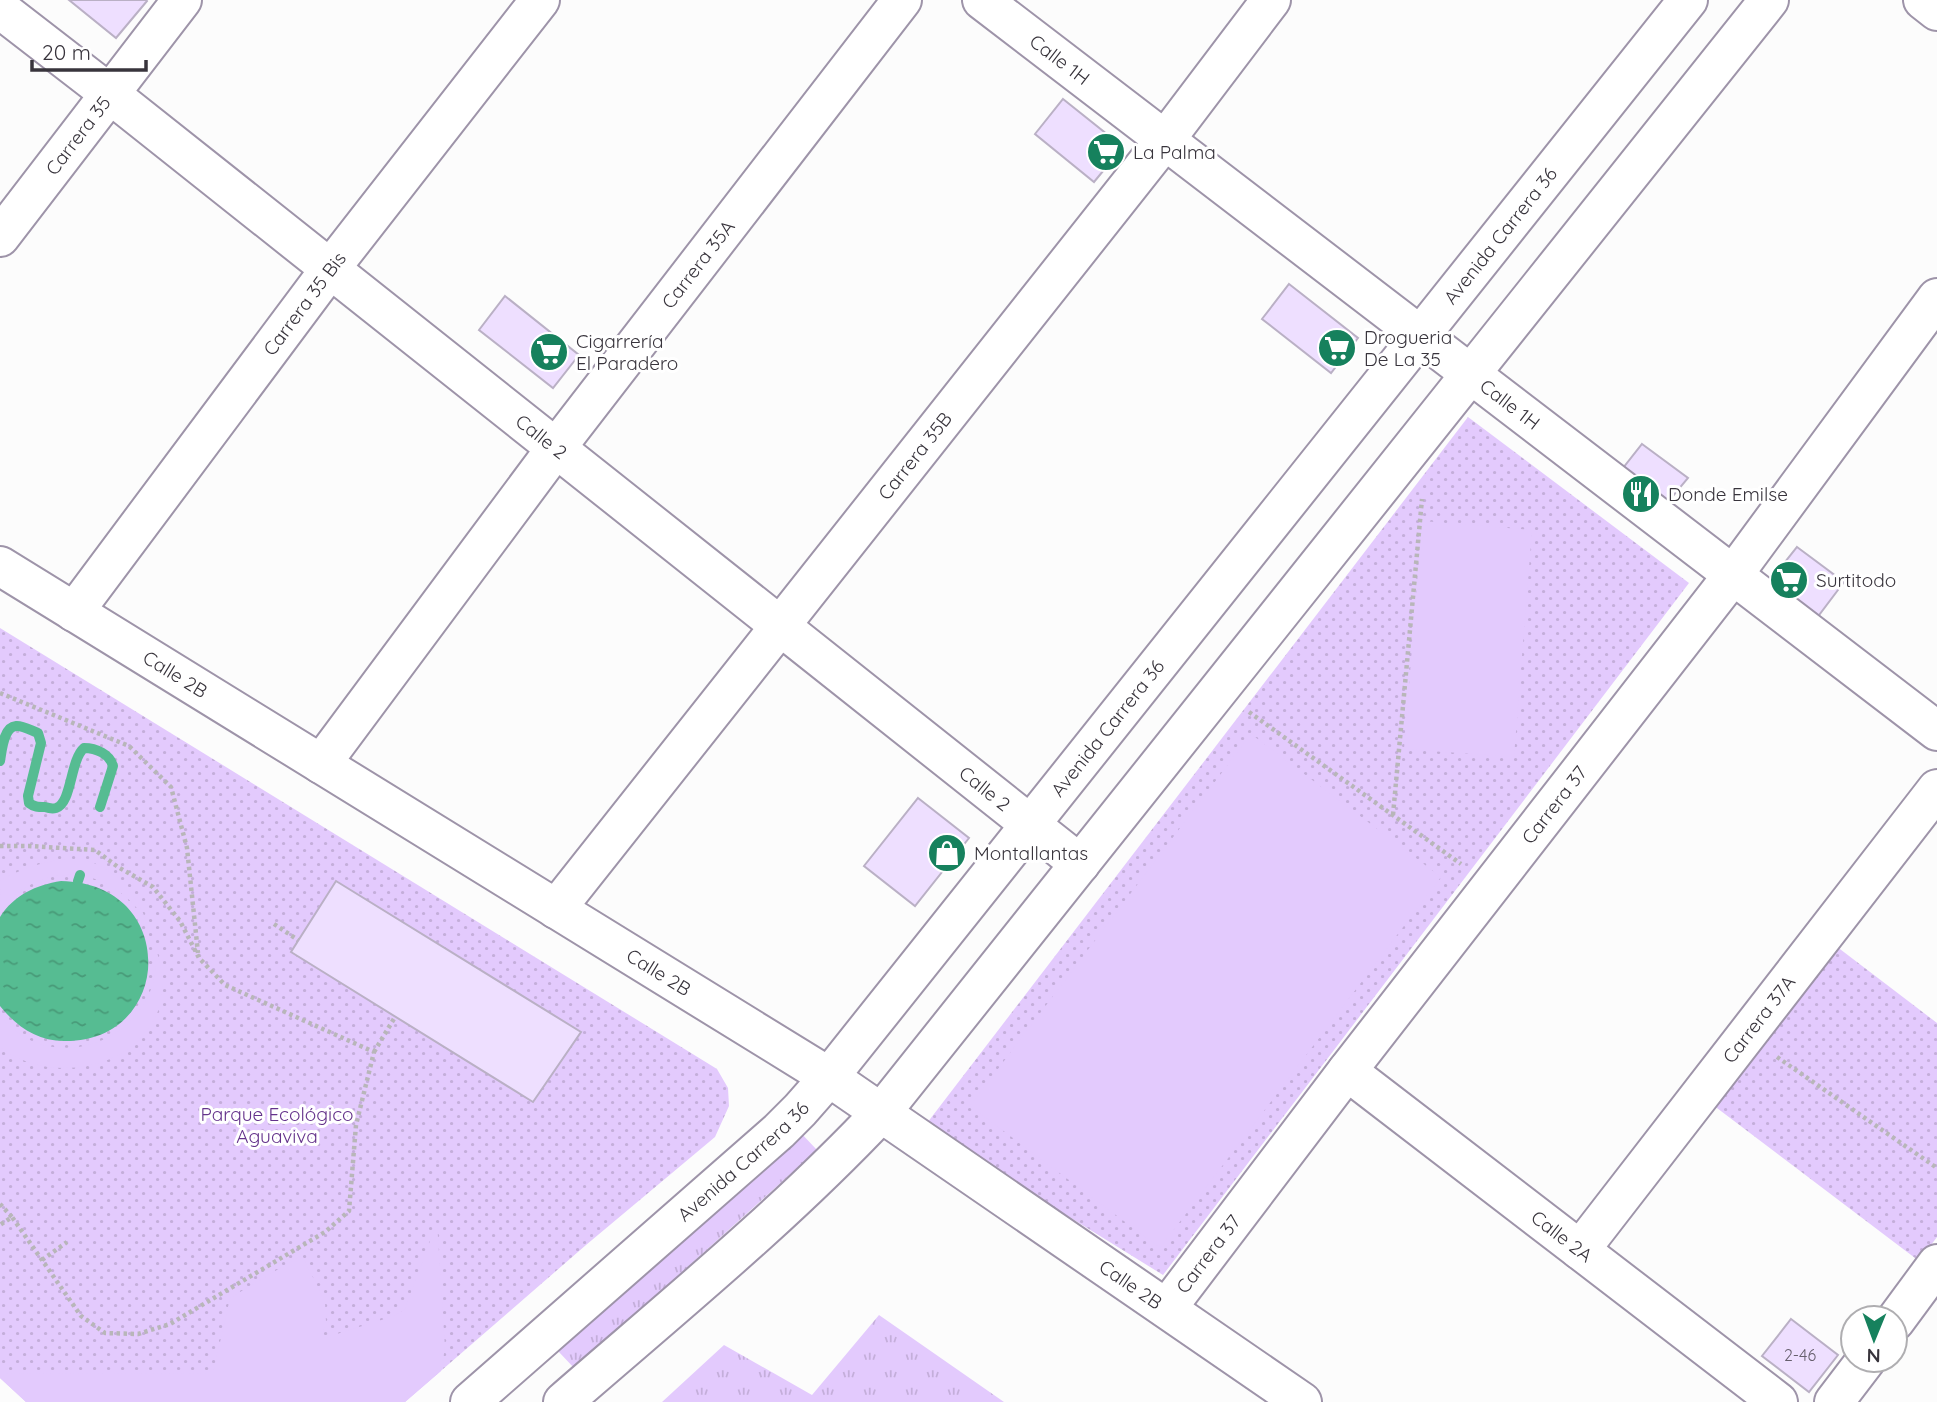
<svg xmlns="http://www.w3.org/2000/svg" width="1937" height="1402" font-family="Quicksand,sans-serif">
<defs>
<pattern id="grass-tufts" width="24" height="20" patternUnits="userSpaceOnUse" patternTransform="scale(1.75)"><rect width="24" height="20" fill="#e3cafd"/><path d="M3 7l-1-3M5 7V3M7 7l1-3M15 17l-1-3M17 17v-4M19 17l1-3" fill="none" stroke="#c4aeda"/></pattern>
<pattern id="park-dots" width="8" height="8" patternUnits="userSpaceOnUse" patternTransform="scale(1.75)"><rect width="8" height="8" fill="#e3cafd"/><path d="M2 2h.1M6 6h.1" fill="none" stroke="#c4aeda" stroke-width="1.8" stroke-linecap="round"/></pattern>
<pattern id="water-ripples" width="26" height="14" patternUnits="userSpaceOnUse" patternTransform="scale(1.75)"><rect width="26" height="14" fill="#56bc92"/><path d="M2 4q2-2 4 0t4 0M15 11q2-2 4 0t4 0" fill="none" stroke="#489a78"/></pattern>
</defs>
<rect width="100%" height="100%" fill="#fcfcfc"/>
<path fill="url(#grass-tufts)" d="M800,1132L817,1150L575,1369L558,1351Z
M879,1315L1004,1402H662L724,1345L812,1395Z"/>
<path fill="url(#park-dots)" d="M1468,417L1689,583L1163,1275L924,1127Z
M0,628L717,1069L728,1088L729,1106L715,1137L586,1245L405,1402H26L0,1378Z
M1832,943L1937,1023V1237L1919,1261L1709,1102Z"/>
<path fill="#e3cafd" d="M1422,521L1532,530L1514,757L1404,749Z
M1251,734L1441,877L1160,1248L970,1106Z
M62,859C70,860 78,859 85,860C114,868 136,893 146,920C109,865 46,859 0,908L1,880C21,869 40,863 62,859Z
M154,943C162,966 166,987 158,1011C156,1018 151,1024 147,1030C116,1074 41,1080 0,1047V1015C42,1072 132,1050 152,986C157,972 155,956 154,943Z
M437,1222L445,1348L441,1371L405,1402H26L0,1378V1374L213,1373L230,1298L302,1255L325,1302L326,1322L321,1339L394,1316L405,1309Z"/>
<path fill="url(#water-ripples)" d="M61,881C180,883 174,1043 64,1041C37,1041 16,1026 0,1006V917C14,895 36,885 61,881Z"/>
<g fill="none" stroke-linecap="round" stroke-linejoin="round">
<path stroke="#56bc92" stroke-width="10" d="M0,761C2,751 3,727 16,726C22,725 32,731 38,733L41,743L28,796L29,803C34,807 38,807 45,807C48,808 52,809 56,808C72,803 70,760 84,748C96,748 110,754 113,766L100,807
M78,881L80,875"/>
</g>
<path fill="#eedfff" stroke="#bab0c5" stroke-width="2" d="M69,0H146L147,1L116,38Z
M1063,99L1113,139L1116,145L1113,159L1094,182L1035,134Z
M1289,284L1358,338L1331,373L1262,319Z
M505,296L579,355L553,388L479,330Z
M1642,444L1688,478L1657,515L1612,482Z
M1797,547L1844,582L1810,627L1762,591Z
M918,798L969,838L915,906L864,866Z
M336,881L581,1032L533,1102L291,952Z
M1791,1319L1838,1355L1809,1392L1762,1356Z"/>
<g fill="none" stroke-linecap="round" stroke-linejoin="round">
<defs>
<g id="minor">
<path id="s1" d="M982,0L1937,731"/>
<path d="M1923,0L1937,11"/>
<path id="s2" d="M0,237L182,0"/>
<path id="s3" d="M0,566L829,1077L1302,1402"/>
<path id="s4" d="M74,612L330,269L540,0"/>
<path id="s5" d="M321,764L556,448L902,0"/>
<path id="s6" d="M556,909L1165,140L1271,0"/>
<path id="s7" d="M1347,1071L1778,1402"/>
<path id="s8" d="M1580,1250L1937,789"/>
<path id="s9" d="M1167,1308L1347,1071L1733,575L1937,298"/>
<path d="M1895,1321L1937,1264"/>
<path d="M1834,1402L1866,1360"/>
</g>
<g id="tertiary">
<path id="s10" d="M0,9L110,94L1080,864"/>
</g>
<g id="secondary">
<path id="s11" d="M470,1402L779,1131L800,1110L829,1077L1688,0"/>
<path d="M563,1402C671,1308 783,1217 881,1113L1769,0"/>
</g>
</defs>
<use href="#minor" stroke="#9e94a9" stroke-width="42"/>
<use href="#tertiary" stroke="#9e94a9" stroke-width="42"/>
<use href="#secondary" stroke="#9e94a9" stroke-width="42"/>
<path stroke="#b8b6b9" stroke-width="4.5" stroke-dasharray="3.5 3.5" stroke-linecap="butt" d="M0,693L129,746L171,787L187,848L198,953
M1249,712L1461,864
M1393,815L1422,499
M0,846H29L95,850L118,867L153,887L180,921L199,958L225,985L374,1052L356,1125L349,1211L325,1232L170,1324L138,1334L105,1333L81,1316L12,1217L0,1225
M274,924L298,940
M374,1052L395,1017
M1777,1057L1937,1168
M0,1204L12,1217
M42,1260L67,1242"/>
<use href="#minor" stroke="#fff" stroke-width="38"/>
<use href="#tertiary" stroke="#fff" stroke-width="38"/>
<use href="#secondary" stroke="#fff" stroke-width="38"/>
</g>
<defs>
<symbol id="supermarket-disc" viewBox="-11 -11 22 22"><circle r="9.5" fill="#16815d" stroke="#fff"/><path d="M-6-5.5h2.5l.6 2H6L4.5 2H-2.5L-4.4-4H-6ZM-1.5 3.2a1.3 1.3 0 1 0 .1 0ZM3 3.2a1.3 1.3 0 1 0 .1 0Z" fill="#fff"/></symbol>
<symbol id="restaurant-disc" viewBox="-11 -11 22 22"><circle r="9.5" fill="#16815d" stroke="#fff"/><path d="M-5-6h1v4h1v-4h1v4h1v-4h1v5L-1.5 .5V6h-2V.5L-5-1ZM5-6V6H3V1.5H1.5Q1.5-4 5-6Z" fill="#fff"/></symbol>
<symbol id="shop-disc" viewBox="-11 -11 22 22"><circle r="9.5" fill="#16815d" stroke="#fff"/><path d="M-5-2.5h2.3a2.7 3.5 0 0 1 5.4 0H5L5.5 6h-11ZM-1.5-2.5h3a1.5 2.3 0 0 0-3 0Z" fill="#fff"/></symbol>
</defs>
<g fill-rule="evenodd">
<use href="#supermarket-disc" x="1084" y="130" width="44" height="44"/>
<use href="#supermarket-disc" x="1315" y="326" width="44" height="44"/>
<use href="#supermarket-disc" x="527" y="330" width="44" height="44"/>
<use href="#restaurant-disc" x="1619" y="472" width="44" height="44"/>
<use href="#supermarket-disc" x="1767" y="558" width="44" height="44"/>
<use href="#shop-disc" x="925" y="831" width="44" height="44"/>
</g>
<g text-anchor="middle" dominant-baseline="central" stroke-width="6" stroke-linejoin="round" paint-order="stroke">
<g font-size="16" fill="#665f6d">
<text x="1800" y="1355">2-46</text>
</g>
<g font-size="19" fill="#38343c" stroke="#fff">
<text stroke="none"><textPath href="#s1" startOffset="98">Calle 1H</textPath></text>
<text stroke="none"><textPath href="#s2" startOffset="128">Carrera 35</textPath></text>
<text stroke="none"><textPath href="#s11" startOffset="1561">Avenida Carrera 36</textPath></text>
<text stroke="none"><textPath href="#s5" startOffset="626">Carrera 35A</textPath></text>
<text stroke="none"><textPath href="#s4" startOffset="385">Carrera 35 Bis</textPath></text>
<text stroke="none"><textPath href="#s1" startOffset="665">Calle 1H</textPath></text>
<text stroke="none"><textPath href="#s10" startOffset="690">Calle 2</textPath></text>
<text stroke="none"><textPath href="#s6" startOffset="578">Carrera 35B</textPath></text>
<text stroke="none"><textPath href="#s3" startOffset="206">Calle 2B</textPath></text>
<text stroke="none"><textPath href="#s11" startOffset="931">Avenida Carrera 36</textPath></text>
<text stroke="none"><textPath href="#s10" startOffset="1256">Calle 2</textPath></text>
<text stroke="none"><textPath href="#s9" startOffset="635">Carrera 37</textPath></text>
<text stroke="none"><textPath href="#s3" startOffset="774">Calle 2B</textPath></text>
<text stroke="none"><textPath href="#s8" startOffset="292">Carrera 37A</textPath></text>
<text stroke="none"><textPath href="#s11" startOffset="364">Avenida Carrera 36</textPath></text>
<text stroke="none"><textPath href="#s7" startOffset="271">Calle 2A</textPath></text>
<text stroke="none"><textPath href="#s9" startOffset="68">Carrera 37</textPath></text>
<text stroke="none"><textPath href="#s3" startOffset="1340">Calle 2B</textPath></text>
</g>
<g font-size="19" fill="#38343c" stroke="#fff" text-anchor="start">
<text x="1133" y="152">La Palma</text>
<text x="1364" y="337">Drogueria<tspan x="1364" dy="22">De La 35</tspan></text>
<text x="576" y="341">Cigarrería<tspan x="576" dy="22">El Paradero</tspan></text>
<text x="1668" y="494">Donde Emilse</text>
<text x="1816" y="580">Surtitodo</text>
<text x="974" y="853">Montallantas</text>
</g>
<g font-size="19" fill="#64328b" stroke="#fff">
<text x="277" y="1114">Parque Ecológico<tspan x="277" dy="22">Aguaviva</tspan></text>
</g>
</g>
<g transform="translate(1874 1339) rotate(181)"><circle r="33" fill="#ffffff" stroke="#afaeb1" stroke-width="2"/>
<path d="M0-5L12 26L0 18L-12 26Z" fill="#16815d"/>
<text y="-10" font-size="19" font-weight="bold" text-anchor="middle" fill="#38343c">N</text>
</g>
<path d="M32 60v10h114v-10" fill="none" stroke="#38343c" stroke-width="3.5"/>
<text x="42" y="60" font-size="21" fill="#38343c" stroke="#ffffff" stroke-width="5" paint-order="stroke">20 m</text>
</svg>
